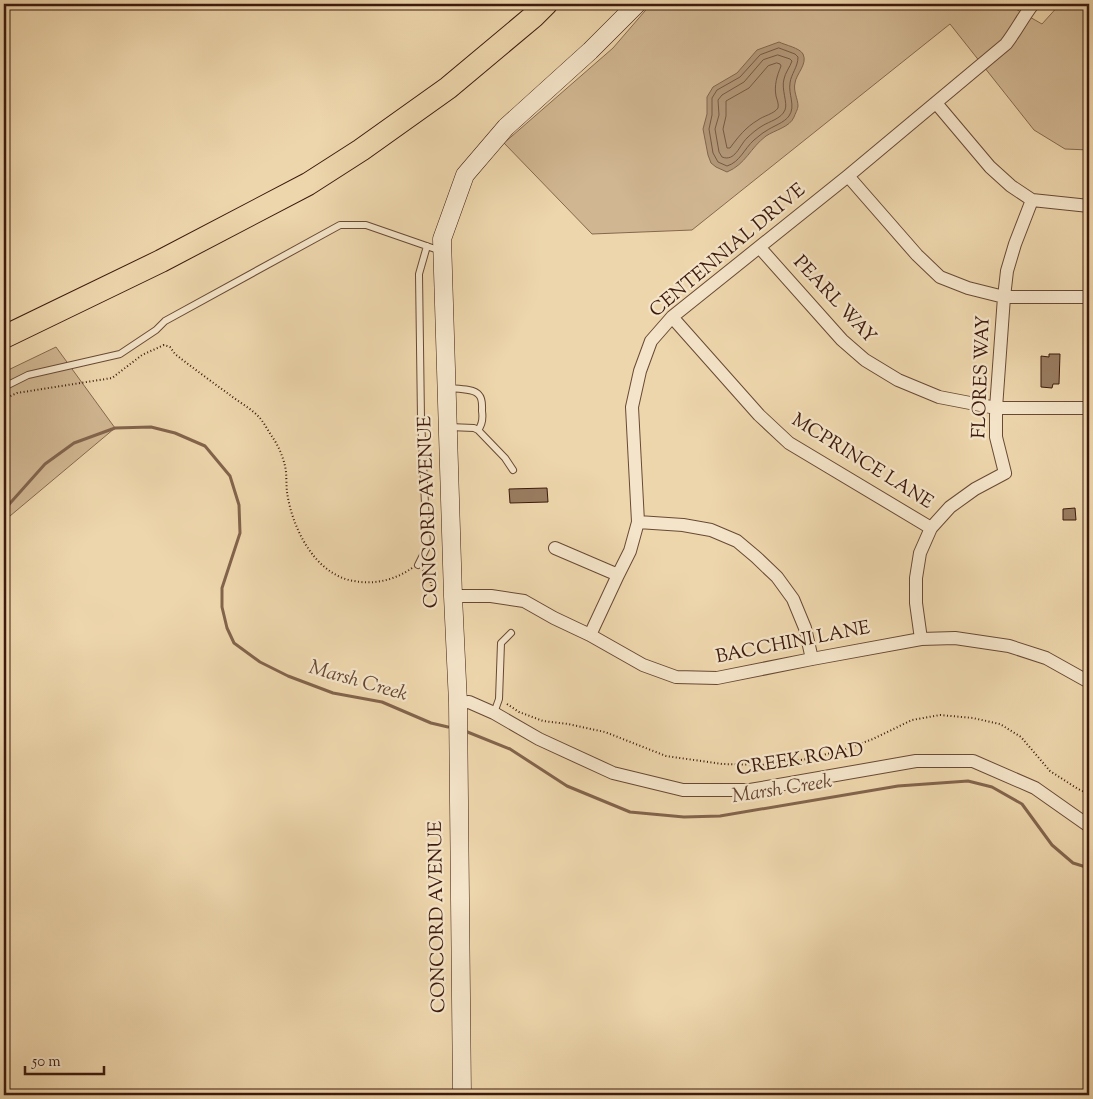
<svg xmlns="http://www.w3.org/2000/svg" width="1093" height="1099" font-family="'Sorts Mill Goudy',serif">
<rect width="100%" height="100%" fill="#eed6ac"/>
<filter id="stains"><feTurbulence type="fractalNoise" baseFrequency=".004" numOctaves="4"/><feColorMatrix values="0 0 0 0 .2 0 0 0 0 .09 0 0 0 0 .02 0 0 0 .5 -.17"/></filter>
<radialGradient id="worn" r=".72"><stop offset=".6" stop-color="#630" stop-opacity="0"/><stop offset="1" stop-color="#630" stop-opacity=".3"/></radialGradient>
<path fill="#d0b691" stroke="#86684f" d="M651,4H1007L1042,24L1060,4H1089V150L1065,149L1034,130L950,24L692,230L592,234L504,143L613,48Z
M56,347L115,428L4,521V372Z"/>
<path fill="#b19676" stroke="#82644c" d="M779,42C785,45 800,48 803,54C808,64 796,74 795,83C793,91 798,99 798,106C798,109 795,114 794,117C790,127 775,130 766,136C750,148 746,164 727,172L716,167L711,163L708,155L703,129L707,114V97L713,87L737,73L757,50Z"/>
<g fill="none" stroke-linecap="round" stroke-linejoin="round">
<path stroke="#765842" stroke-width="1" d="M779,48L795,54L798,57C798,67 791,74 790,83C788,94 796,106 789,116C784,123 773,126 766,131C762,133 758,137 754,140C744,149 740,162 727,166L718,162L713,153L709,129L712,115V98L717,90L740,77L760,55Z
M778,55L790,59L792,61C790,67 785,73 784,79C781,89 788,103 785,110C781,119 770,121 762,126C757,129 751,134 747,138C739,146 735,162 722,157L719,152L715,129L719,115L718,100L722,95L744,82L763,60Z
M777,63L780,64L781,66C777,76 774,85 776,96C777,100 779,104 778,108C774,114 763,116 758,120C746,127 738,137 730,148H727L723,129L726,116V101L749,88L768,66Z"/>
<path stroke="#82644c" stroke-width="3" d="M4,510L45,464L74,443L115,428L151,427L175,433L205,446L230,476L239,505L240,533L222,588V607L227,628L234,643L260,662L288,676L333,693L382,702L431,723L448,727
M465,731L510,749L567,786L630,812L684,817L720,816L898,786L968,781L992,787L1022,804L1052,845L1073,863L1089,868"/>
</g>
<path fill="#997c60" stroke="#3c1a0d" d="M1049,354H1060L1059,384H1053L1052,388L1041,387V356L1049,357Z
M547,488L548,502L510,503L509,489Z
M1075,508L1076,520H1063V509Z"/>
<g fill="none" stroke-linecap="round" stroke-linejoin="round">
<defs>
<path id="lane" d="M4,387L28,375L120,354L156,330L165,321L340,225H366L441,251
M448,388C455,389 474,388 479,395C483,399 482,406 482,411C483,418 483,424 478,430
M449,427L474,428L478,430L505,458L513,470
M418,565L427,547L421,419L419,274L427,246
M494,713L499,699L501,643L511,633"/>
<path id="street" d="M936,103L990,167L1011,186L1032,200L1089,206
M848,176L917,255L940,277L968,288L1004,297H1089
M760,248L842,340L865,360L898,380L939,397L996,408H1089
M672,317L759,415L789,443L931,528
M638,522L683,525L711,530L737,541L756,557L777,577L793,599L805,628L812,659
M555,548L618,575
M453,596H491L524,601L554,618L590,635L643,665L676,677L717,678L812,659L921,639L955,638L1009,646L1046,658L1089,682
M590,635L618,575L630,551L638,522L632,407L640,371L651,341L672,317L848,176L1006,44C1016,31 1023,17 1033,4
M921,639L916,603V578L920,553L931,528L950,507L975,489L1005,473L996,437V408L1004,297L1007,271L1015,244L1032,200
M458,703L469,702L494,713L539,739L613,773L683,790H750L916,761H973L1035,788L1089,826"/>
<path id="secondary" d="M462,1095L458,703L453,596L442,239L465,175L506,127L590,51L637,4"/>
<path id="highway" d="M4,337L161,261L308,184L361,150L448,88L534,16L546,4"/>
</defs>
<use href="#lane" stroke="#684935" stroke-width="8"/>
<use href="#street" stroke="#684935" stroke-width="14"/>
<use href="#secondary" stroke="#3c1a0d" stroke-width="19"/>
<use href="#highway" stroke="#3c1a0d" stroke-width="24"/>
<path stroke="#3c1a0d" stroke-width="2" stroke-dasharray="1 2.5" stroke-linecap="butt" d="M4,399L17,393L112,378L142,355L164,345L170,347L175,354C193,368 212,382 230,395C239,402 250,408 258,416C264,422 268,431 273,438C278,445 283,457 285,466C287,474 286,484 287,492C292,528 315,575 354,581C374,585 395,580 412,568
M423,570L430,580L435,599L440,603
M507,704L519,712L543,721L568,724L605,732L666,756L722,764L761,765L808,759L846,749L873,739L912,720L940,715L973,718L1000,724L1021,737L1050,771L1078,789L1089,794"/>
<use href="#lane" stroke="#f4e4c9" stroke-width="6"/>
<use href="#street" stroke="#f4e4c9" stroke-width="12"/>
<use href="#secondary" stroke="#f4e4c9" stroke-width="18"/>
<use href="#highway" stroke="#eed6ac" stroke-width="22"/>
</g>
<g text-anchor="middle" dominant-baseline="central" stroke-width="4.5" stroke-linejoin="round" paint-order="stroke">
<g font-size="19" fill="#3c1a0d" stroke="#f4e4c9">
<text transform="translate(728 251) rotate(-40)">CENTENNIAL DRIVE</text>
<text transform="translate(834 300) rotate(47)">PEARL WAY</text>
<text transform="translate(982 377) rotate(-88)">FLORES WAY</text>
<text transform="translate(862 462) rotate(32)">MCPRINCE LANE</text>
<text transform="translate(429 512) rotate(-92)">CONCORD AVENUE</text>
<text transform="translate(793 643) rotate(-11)">BACCHINI LANE</text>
<text transform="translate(800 760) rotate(-9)">CREEK ROAD</text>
<text transform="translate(438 917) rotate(-91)">CONCORD AVENUE</text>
</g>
<g font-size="20" font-style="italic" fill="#654532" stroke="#f4e4c9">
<text transform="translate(358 682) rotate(16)">Marsh Creek</text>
<text transform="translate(782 790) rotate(-9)">Marsh Creek</text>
</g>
</g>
<rect width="1093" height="1099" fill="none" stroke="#eed6ac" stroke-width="20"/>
<rect x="5" y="5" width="1083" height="1089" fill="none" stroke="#3c1a0d" stroke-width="2.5"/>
<rect x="10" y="10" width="1073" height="1079" fill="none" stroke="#3c1a0d"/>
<path d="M25 1066v8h79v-8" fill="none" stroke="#3c1a0d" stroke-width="2.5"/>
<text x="32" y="1066" font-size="15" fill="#3c1a0d" stroke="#f4e4c9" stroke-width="4" paint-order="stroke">50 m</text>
<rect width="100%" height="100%" filter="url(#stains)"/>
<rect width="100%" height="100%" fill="url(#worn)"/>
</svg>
